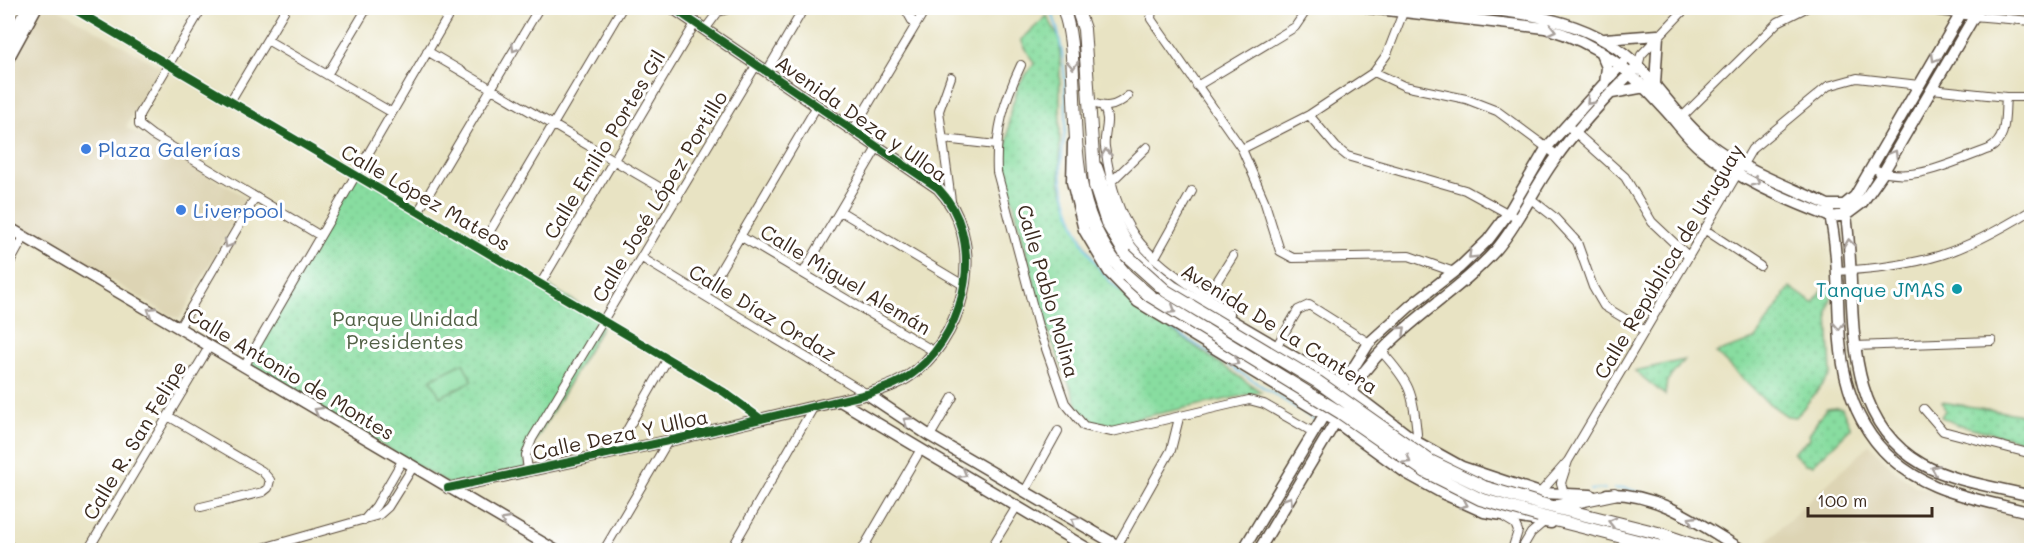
<svg xmlns="http://www.w3.org/2000/svg" width="2039" height="558" font-family="Mali,sans-serif">
<defs>
<pattern id="park-dots" width="8" height="8" patternUnits="userSpaceOnUse" patternTransform="scale(1.5)"><rect width="8" height="8" fill="#88dda0"/><path d="M2 2h.1M6 6h.1" fill="none" stroke="#76be89" stroke-width="1.8" stroke-linecap="round"/></pattern>
</defs>
<rect width="100%" height="100%" fill="#fff"/>
<filter id="ink" filterUnits="userSpaceOnUse"><feTurbulence type="fractalNoise" baseFrequency=".0167" numOctaves="2"/><feDisplacementMap in="SourceGraphic" scale="12" xChannelSelector="R" yChannelSelector="G"/><feConvolveMatrix kernelMatrix="1 2 1 2 8 2 1 2 1" color-interpolation-filters="sRGB"/></filter>
<filter id="wash" filterUnits="userSpaceOnUse"><feTurbulence type="fractalNoise" baseFrequency=".008" numOctaves="4" result="noise"/><feDisplacementMap in="SourceGraphic" scale="24" xChannelSelector="R" yChannelSelector="G"/><feGaussianBlur stdDeviation="1.35" result="paint"/><feColorMatrix in="noise" values="0 0 0 0 0 0 0 0 0 0 0 0 0 0 0 0 0 1.4 0 .05"/><feComposite in="paint" operator="in"/></filter>
<g filter="url(#wash)">
<rect width="100%" height="100%" fill="#e8e3c3"/>
<path fill="#ddd4b4" d="M40,8H57L160,67L126,127L247,198L180,318L173,317L8,219V66Z
M1870,444L1896,472L1915,486L2031,517V550H1757Z"/>
<path fill="url(#park-dots)" stroke="#62845f" stroke-width="1.5" d="M1047,16L1060,40V182L1076,227L1097,266L1112,284L1148,314L1261,392L1110,424L1096,422L1080,412L1042,315L1005,170L1010,112L1019,84L1034,64L1021,40Z
M356,172L606,320L525,459L526,470L452,486L246,366Z
M1827,285L1832,293L1828,313L1831,374L1796,417L1787,416L1764,400L1716,353L1756,339L1790,287L1813,303Z
M1684,360L1667,381L1665,395L1635,371Z
M1942,402L2024,415L2031,414V443L1956,424L1941,417L1945,410Z
M1835,407L1842,408L1851,428L1813,465L1805,464L1793,453L1810,438L1809,434L1826,408Z"/>
<path fill="#88dda0" stroke="#62845f" stroke-width="1.5" d="M463,363L472,381L440,397L431,379Z"/>
<g fill="none" stroke-linecap="round" stroke-linejoin="round">
<path stroke="#6cc2e9" stroke-width="2" d="M1050,8C1064,39 1066,81 1066,115C1066,136 1059,159 1062,179C1069,219 1089,265 1121,291
M1145,312L1315,420
M1614,489L1625,488L1657,498
M1590,490L1605,489"/>
</g>
</g>
<g filter="url(#ink)">
<g fill="none" stroke-linecap="round" stroke-linejoin="round">
<defs>
<path id="street" d="M72,8L724,392L761,419
M202,8L139,115V125L152,135L319,235
M905,8L915,26
M1152,8L1151,19L1242,149L1264,200L1280,251L1293,258L1409,256L1454,272
M1913,8L1973,16L2032,21
M706,28L718,12L732,8
M267,40L391,112
M427,51L678,198
M1021,65C1004,101 995,131 997,172L1038,326L1065,403L1084,426L1112,432L1249,400L1264,404L1313,432
M1638,66L1641,55L1686,8
M767,71L804,8
M1374,72L1404,86L1466,99L1497,111L1558,156
M327,75L367,8
M1197,86L1295,27L1308,8
M1932,89L2006,97H2032
M231,100L286,8
M1089,102C1106,108 1114,108 1128,96
M1103,107C1112,120 1103,133 1105,147C1117,230 1139,252 1207,297L1233,256
M1309,115L1336,147L1347,156L1465,190L1518,219
M1680,119L1778,22L1806,8
M1567,125L1625,177L1652,222L1688,256
M853,130L926,8
M944,139L996,145
M1242,149L1309,115L1374,72L1387,54L1404,10
M1872,168C1910,186 1952,162 1989,149C2008,139 2004,117 2006,97
M1111,182L1147,147
M1531,199L1554,217L1577,242L1593,287L1604,306L1645,331
M951,201L939,111L951,77
M840,211L965,286
M418,212L539,8
M1704,229L1760,266
M740,236L935,352
M480,248L622,8
M642,258L867,394
M1154,259L1192,191
M8,266L24,237
M1838,271C1923,266 1959,255 2032,210
M803,273L878,146
M541,283L696,22
M705,296L817,106
M179,328L255,198
M1855,346L1992,341
M1276,347L1298,310L1309,305L1369,343
M1381,351C1410,383 1413,391 1417,434
M244,367L453,8
M1924,409L1943,431L2032,454
M168,416L262,471L270,480L268,488L263,492L201,507
M930,436L953,397
M614,453L667,360
M528,470L526,455L532,439L757,64
M1025,491L1058,431
M1540,493L1568,461
M1565,496L1561,483L1568,461L1752,149L1828,86L1857,78L1919,85
M1505,518L1515,524L1518,531L1512,550
M364,520L376,506L402,461
M1117,546L1171,450L1179,418
M259,549L379,515L388,507L413,467
M88,550L209,347
M604,550L668,441
M731,550L813,408
M862,550L921,449
M990,550L1017,506
M1521,550L1531,533L1544,522"/>
<path id="secondary" d="M1369,8L1545,28C1599,43 1630,70 1667,112C1678,124 1688,139 1701,149C1737,179 1787,200 1831,217L1846,215L1862,203L1883,173L1979,8
M1477,8C1536,14 1597,23 1640,68C1662,92 1682,121 1707,142C1742,170 1788,186 1828,205H1844
M1605,39L1658,35L1655,84
M1600,51L1607,67L1605,84
M8,59L36,8
M1612,93L1645,87
M1073,143L1072,182L1084,230L1109,272L1138,302L1336,422L1406,473L1444,494L1484,512L1551,523
M1097,167C1119,228 1118,245 1173,286L1342,385L1417,442L1462,467L1540,493L1591,495
M1844,205L1855,196L1964,8
M1845,209C1860,295 1833,413 1922,464C1954,482 1996,487 2032,496
M1829,211C1838,249 1837,286 1839,324C1841,394 1866,457 1935,486C1965,499 2000,504 2032,513
M8,227L555,550
M1207,297L1229,314
M1340,389L1369,343L1410,306L1460,267L1488,240L1509,212L1547,147L1628,57
M867,394L930,436L1125,550
M1348,397C1382,332 1449,302 1496,250C1519,223 1533,190 1553,162C1577,127 1608,95 1638,66
M840,401L1090,550
M448,488L668,441L867,394C885,388 902,383 917,370C968,328 986,238 938,188L673,8
M1607,494C1658,492 1701,525 1742,550
M8,547L13,550
M1243,550L1327,410
M1259,550L1339,416"/>
<path id="primary" d="M1063,8C1071,30 1072,52 1073,75C1077,150 1072,216 1126,275
M1077,8L1084,29L1095,186L1107,223L1126,255
M8,44L28,8
M1541,504L1658,533L1708,550
M1557,506L1614,494
M1539,516L1673,550"/>
</defs>
<use href="#street" stroke="#554637" stroke-width="10"/>
<use href="#secondary" stroke="#554637" stroke-width="13"/>
<use href="#primary" stroke="#554637" stroke-width="14"/>
<use href="#street" stroke="#fff" stroke-width="8"/>
<use href="#secondary" stroke="#fff" stroke-width="10"/>
<use href="#primary" stroke="#fff" stroke-width="12"/>
<defs>
<path id="primary-bridge" d="M1126,255L1166,291L1318,382L1430,461L1484,487L1541,504
M1126,275L1150,296L1341,413L1426,472L1480,499L1539,516"/>
</defs>
<use href="#primary-bridge" stroke="#554637" stroke-width="14" stroke-linecap="butt"/>
<use href="#primary-bridge" stroke="#fff" stroke-width="12"/>
<defs>
<path id="cycleway" d="M72,8L724,392L761,419
M448,488L668,441L867,394C885,388 902,383 917,370C968,328 986,238 938,188L673,8"/>
</defs>
<use href="#cycleway" stroke="#fff" stroke-width="11"/>
<use href="#cycleway" stroke="#1b5e20" stroke-width="8"/>
</g>
<defs><path id="oneway-chevron" d="M-2-3.5L2.5 0L-2 3.5" fill="none" stroke-width="1.6" stroke-linecap="round" stroke-linejoin="round" transform="scale(1.5)"/></defs>
<g stroke="#a79f9a">
<use href="#oneway-chevron" transform="translate(1552 30) rotate(14)"/>
<use href="#oneway-chevron" transform="translate(515 48) rotate(121)"/>
<use href="#oneway-chevron" transform="translate(1935 58) rotate(120)"/>
<use href="#oneway-chevron" transform="translate(1073 65) rotate(87)"/>
<use href="#oneway-chevron" transform="translate(1590 101) rotate(133)"/>
<use href="#oneway-chevron" transform="translate(1106 153) rotate(-99)"/>
<use href="#oneway-chevron" transform="translate(1894 154) rotate(-60)"/>
<use href="#oneway-chevron" transform="translate(1756 182) rotate(26)"/>
<use href="#oneway-chevron" transform="translate(1849 243) rotate(-96)"/>
<use href="#oneway-chevron" transform="translate(228 244) rotate(120)"/>
<use href="#oneway-chevron" transform="translate(1472 255) rotate(136)"/>
<use href="#oneway-chevron" transform="translate(1172 310) rotate(32)"/>
<use href="#oneway-chevron" transform="translate(151 311) rotate(-149)"/>
<use href="#oneway-chevron" transform="translate(1839 326) rotate(87)"/>
<use href="#oneway-chevron" transform="translate(1402 330) rotate(-43)"/>
<use href="#oneway-chevron" transform="translate(1235 362) rotate(31)"/>
<use href="#oneway-chevron" transform="translate(318 411) rotate(-150)"/>
<use href="#oneway-chevron" transform="translate(907 421) rotate(-147)"/>
<use href="#oneway-chevron" transform="translate(1407 460) rotate(33)"/>
<use href="#oneway-chevron" transform="translate(1935 469) rotate(-158)"/>
<use href="#oneway-chevron" transform="translate(963 474) rotate(31)"/>
<use href="#oneway-chevron" transform="translate(1289 500) rotate(-59)"/>
<use href="#oneway-chevron" transform="translate(1464 504) rotate(23)"/>
<use href="#oneway-chevron" transform="translate(1692 520) rotate(-150)"/>
<use href="#oneway-chevron" transform="translate(505 521) rotate(-150)"/>
<use href="#oneway-chevron" transform="translate(1075 521) rotate(-149)"/>
<use href="#oneway-chevron" transform="translate(1612 522) rotate(-166)"/>
</g>
</g>
<g fill="#3f7fe0" stroke="#fff" stroke-width="2">
<circle cx="86" cy="149" r="6"/>
<circle cx="181" cy="210" r="6"/>
</g>
<circle fill="#0f9aa8" stroke="#fff" stroke-width="2" cx="1957" cy="289" r="6"/>
<g text-anchor="middle" dominant-baseline="central" stroke-width="6" stroke-linejoin="round" paint-order="stroke">
<g font-size="20" fill="#3b2a1e" stroke="#fff">
<text transform="translate(862 118) rotate(35)">Avenida Deza y Ulloa</text>
<text transform="translate(604 144) rotate(-59)">Calle Emilio Portes Gil</text>
<text transform="translate(659 196) rotate(-59)">Calle José López Portillo</text>
<text transform="translate(426 197) rotate(30)">Calle López Mateos</text>
<text transform="translate(1668 261) rotate(-59)">Calle República de Uruguay</text>
<text transform="translate(846 279) rotate(31)">Calle Miguel Alemán</text>
<text transform="translate(1049 291) rotate(74)">Calle Pablo Molina</text>
<text transform="translate(763 312) rotate(31)">Calle Díaz Ordaz</text>
<text transform="translate(1280 328) rotate(32)">Avenida De La Cantera</text>
<text transform="translate(291 373) rotate(31)">Calle Antonio de Montes</text>
<text transform="translate(620 434) rotate(-12)">Calle Deza Y Ulloa</text>
<text transform="translate(134 440) rotate(-59)">Calle R. San Felipe</text>
</g>
<g font-size="20" fill="#366cbe" stroke="#fff" text-anchor="start">
<text x="98" y="149">Plaza Galerías</text>
<text x="193" y="210">Liverpool</text>
</g>
<g font-size="20" fill="#0d838f" stroke="#fff" text-anchor="end">
<text x="1945" y="289">Tanque JMAS</text>
</g>
<g font-size="20" fill="#526045" stroke="#fff">
<text x="405" y="318">Parque Unidad<tspan x="405" dy="23">Presidentes</tspan></text>
</g>
</g>
<rect width="2039" height="558" fill="none" stroke="#fff" stroke-width="30"/>
<path d="M1808 507v9h124v-9" fill="none" stroke="#3b2a1e" stroke-width="3"/>
<text x="1817" y="507" font-size="18" fill="#3b2a1e" stroke="#ffffff" stroke-width="4.5" paint-order="stroke">100 m</text>
</svg>
